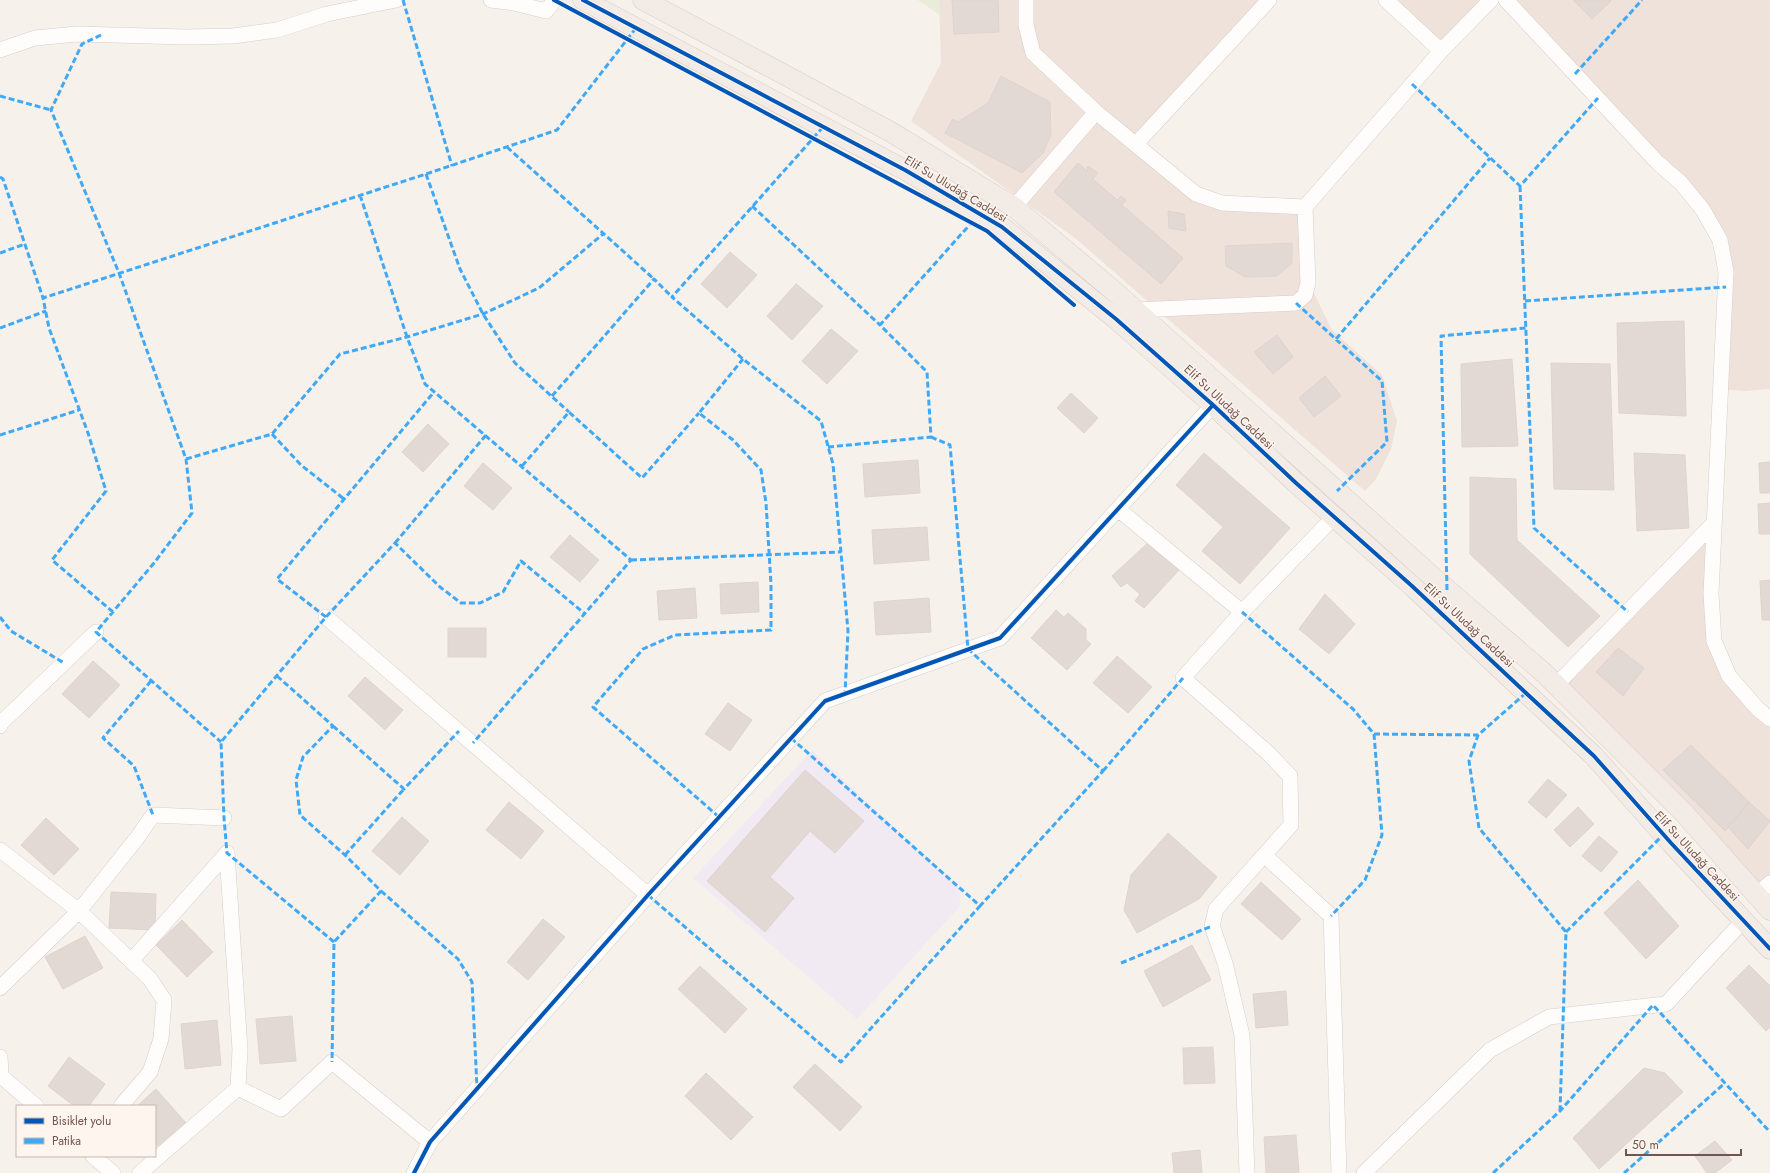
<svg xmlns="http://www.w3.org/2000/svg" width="1770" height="1173" font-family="Jost,sans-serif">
<rect width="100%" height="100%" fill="#f7f1ec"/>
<path fill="#efe2da" d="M939,0H1269L1137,143L1196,194L1305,207L1309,283L1332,330L1382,375L1397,421L1391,449L1376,479L1365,491L1075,238L911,121L941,63Z
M1386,0H1491L1441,51Z
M1503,0H1770V389L1744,391L1721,389L1720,240L1681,183Z
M1714,523L1711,594L1729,676L1770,719V883L1757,895L1556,685Z"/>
<path fill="#f2eaf3" d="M812,750L958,887L961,905L857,1019L693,878Z"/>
<path fill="#e8ecd8" d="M918,0H939L940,15Z"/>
<path fill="#e3d9d4" stroke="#dfd3cf" d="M952,0H998L999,32L954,34Z
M1573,0H1610L1611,1L1592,19Z
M1001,76L1050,102L1051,134L1043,153L1022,173L945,133L953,119L958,122L988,103Z
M1078,163L1087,171L1088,166L1098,173L1093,179L1117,200L1121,196L1126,200L1122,205L1183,258L1161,284L1054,192Z
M1168,211L1184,214L1186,231L1169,228Z
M1292,243V263L1277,276L1245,277L1226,266L1225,246Z
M730,252L757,275L727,308L701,284Z
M796,284L823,306L792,340L767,316Z
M1684,321L1686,416L1619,413L1617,323Z
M831,329L858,351L827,384L802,361Z
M1277,335L1293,357L1273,374L1254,352Z
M1512,359L1518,446L1462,447L1461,364Z
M1551,363L1610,364L1614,490L1554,489Z
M1325,376L1341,396L1314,417L1299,398Z
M1071,393L1098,418L1084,433L1057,408Z
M428,424L449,444L423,472L402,452Z
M1204,453L1290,528L1240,584L1202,551L1223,527L1176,485Z
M1634,453L1685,455L1689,528L1637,531Z
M918,460L920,493L865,497L863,464Z
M1770,462V493H1760L1759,463Z
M483,463L512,488L493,510L464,486Z
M1470,477L1516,479L1517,540L1600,616L1568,647L1470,554Z
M1770,503V534H1759L1758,504Z
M927,527L929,560L874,564L872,530Z
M570,535L599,560L580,582L550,557Z
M1151,540L1181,568L1144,608L1135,601L1140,594L1127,583L1121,587L1112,576Z
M1770,580V620H1762L1760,581Z
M758,582L759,612L721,614L720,584Z
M695,588L697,618L659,620L657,591Z
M1325,594L1355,624L1329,654L1299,629Z
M929,598L931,632L876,635L874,602Z
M1056,610L1064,617L1068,613L1086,629V640L1091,644L1067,670L1031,638Z
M448,628H486V657H448Z
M1618,648L1644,668L1623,696L1596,672Z
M1117,656L1152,687L1128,713L1093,683Z
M93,661L120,685L89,718L62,694Z
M365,677L403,710L385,730L348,696Z
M728,703L752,720L730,751L705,734Z
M1691,745L1749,802L1725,831L1663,770Z
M805,770L864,821L835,853L810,831L770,877L794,898L765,932L707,881Z
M1548,779L1567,795L1546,818L1528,802Z
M509,802L544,831L521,859L486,830Z
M1749,802L1770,821L1748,849L1728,827Z
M1578,807L1594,824L1570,847L1554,830Z
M402,817L429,841L400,875L372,851Z
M46,818L79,849L54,875L21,845Z
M1168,833L1217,877L1199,899L1137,933L1124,910L1131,875Z
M1599,836L1618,852L1601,872L1582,856Z
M1638,880L1679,926L1646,959L1604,913Z
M1261,882L1301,919L1282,940L1241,904Z
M111,892L156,894L155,930L109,928Z
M543,919L565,937L528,980L507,962Z
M182,920L213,952L187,977L156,945Z
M85,936L103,968L63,989L45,957Z
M1192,945L1211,980L1163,1007L1144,971Z
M1749,965L1770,986V1027L1766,1031L1726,988Z
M700,966L747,1009L725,1033L678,989Z
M1286,991L1288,1025L1256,1028L1253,994Z
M292,1016L296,1061L260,1064L256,1019Z
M217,1020L221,1065L185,1069L181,1024Z
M1213,1047L1215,1083L1184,1084L1183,1048Z
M69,1057L105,1084L89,1106H74L48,1086Z
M815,1064L862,1107L840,1131L793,1087Z
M1644,1068L1665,1073L1683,1092L1599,1169L1573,1138Z
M706,1073L753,1117L731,1140L685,1096Z
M156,1089L186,1123L159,1147L155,1142V1106H137Z
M1296,1135L1299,1173H1266L1264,1137Z
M1715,1141L1732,1160L1715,1173H1707L1695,1156Z
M1200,1150L1202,1173H1174L1172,1153Z"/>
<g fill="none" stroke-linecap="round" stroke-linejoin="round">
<defs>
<path id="minor" d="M491,0L514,3L546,11L555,0
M1386,0L1441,51
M1506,0L1658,163L1681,183L1703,210L1720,240L1726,272L1711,594L1714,641L1729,676L1757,708L1770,719
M0,50L35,38L77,34L186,37L233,36L277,30L327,14L396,0
M1096,112L1196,194L1222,203L1305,207
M1136,144L1269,0
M1014,207L1096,112L1033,53L1026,25V0
M1135,310L1296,303L1305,295L1308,283L1305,207L1441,51L1491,0
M1118,509L1242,612
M326,617L648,895
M1556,685L1714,523
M0,726L1,723L96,632
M0,850L79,911L150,979L164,1000L161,1039L150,1072L121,1106
M227,853L240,1050L238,1088
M1264,855L1331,916L1339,1173
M1757,895L1770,883
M132,960L227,853
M0,988L79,911L137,838L153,815L224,818
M0,1057L1,1076L36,1106
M93,1156L113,1173
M140,1173L238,1088L281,1109L332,1062L430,1142
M414,1173L430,1142L648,895L825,701L1000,638L1213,405
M1247,1173L1242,1035L1225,963L1212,926L1216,909L1291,825L1290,776L1268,753L1183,678L1242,612L1334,517
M1364,1173L1490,1050L1549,1017L1666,1004L1743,921"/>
<path id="major" d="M583,0L905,170L1002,227L1116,319L1213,405L1296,483L1412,586L1526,693L1594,756L1671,843L1770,949
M643,0L772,68L891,132L1014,207L1114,291L1435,579L1544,673L1684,813L1770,910"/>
</defs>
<use href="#minor" stroke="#d6cdc9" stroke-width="16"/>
<use href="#major" stroke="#d8ceca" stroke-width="21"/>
<use href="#minor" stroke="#fefdfc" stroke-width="15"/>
<use href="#major" stroke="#f2ebe6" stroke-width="20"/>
<path stroke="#3fa9f5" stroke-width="3" stroke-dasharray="6 3" stroke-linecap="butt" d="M403,0L452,166
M101,35L82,44L51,110L119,273L186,459L192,513L154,563L96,632L221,742
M1575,74L1642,0
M1412,84L1520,186L1598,98
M0,96L51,110
M823,127L672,297L743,359L821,421L833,464L848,631L845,693
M507,147L654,279
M426,174L460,269L483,314L515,363L569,412
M0,177L3,179L43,298
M1520,186L1534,528L1628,612
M360,195L407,337L425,384L631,560L473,743
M752,206L880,325
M0,253L25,244
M1525,301L1726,287
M1296,303L1382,381L1387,442L1337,491
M0,328L46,311
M1336,339L1490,158
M552,396L654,279L672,297
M272,434L301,465L344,499
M0,435L79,410
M931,437L950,445L968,649L1103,771L980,906
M828,447L931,437L927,372L880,325L973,221
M186,459L272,434L340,354L407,337L483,314L539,288L603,234
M522,466L569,412L642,478L699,413
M395,543L486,435
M631,560L841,552
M1447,590L1441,336L1526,328
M113,612L52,560L106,491L88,433L49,328L43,298L426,174L557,130L636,28
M1242,612L1353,709L1374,734L1382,835L1365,880L1331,916
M0,617L11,631L64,663
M326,617L277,579L434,392
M277,676L333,726L303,757L296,780L300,815L345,855L381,891L334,942L332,1062
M151,681L103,738L134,766L153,815
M1526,693L1478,735L1469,761L1479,828L1566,932L1560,1111
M333,726L404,789L459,731
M1374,734L1478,735
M1103,771L1183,678
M719,817L593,707L643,649L675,635L771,630V584L766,503L761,470L733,440L699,413L743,359
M345,855L404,789
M381,891L458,959L472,982L477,1088
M648,895L841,1062L980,906L791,738
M1566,932L1663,835
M334,942L227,853L224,818L221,742L326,617L395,543L440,587L461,603H480L503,592L521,561L584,613
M1121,963L1212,926
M1493,1173L1560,1111L1653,1005L1770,1132
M1624,1173L1725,1083"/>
<defs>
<path id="cycleway" d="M554,0L987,231L1074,305
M583,0L905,170L1002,227L1116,319L1213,405L1296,483L1412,586L1526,693L1594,756L1671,843L1770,949
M414,1173L430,1142L648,895L825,701L1000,638L1213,405"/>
</defs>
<use href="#cycleway" stroke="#fef5ef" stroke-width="6"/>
<use href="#cycleway" stroke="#0057b8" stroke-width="4"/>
</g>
<g text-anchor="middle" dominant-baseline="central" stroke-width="3" stroke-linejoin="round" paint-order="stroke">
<g font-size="12" fill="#74544e" stroke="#fef5ef">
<text transform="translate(956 189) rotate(31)">Elif Su Uludağ Caddesi</text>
<text transform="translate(1229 407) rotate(43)">Elif Su Uludağ Caddesi</text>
<text transform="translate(1469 625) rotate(43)">Elif Su Uludağ Caddesi</text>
<text transform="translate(1697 856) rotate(47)">Elif Su Uludağ Caddesi</text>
</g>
</g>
<rect x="16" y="1105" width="140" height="52" fill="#fef5ef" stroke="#c7b5af"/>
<rect x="24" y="1118" width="20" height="6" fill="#0057b8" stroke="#c7b5af"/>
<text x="52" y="1125" font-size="12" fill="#74544e">Bisiklet yolu</text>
<rect x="24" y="1138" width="20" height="6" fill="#3fa9f5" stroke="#c7b5af"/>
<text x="52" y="1145" font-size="12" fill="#74544e">Patika</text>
<path d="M1626 1149v6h115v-6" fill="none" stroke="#74544e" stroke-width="2"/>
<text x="1632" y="1149" font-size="12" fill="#74544e" stroke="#fef5ef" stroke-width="3" paint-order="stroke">50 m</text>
</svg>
